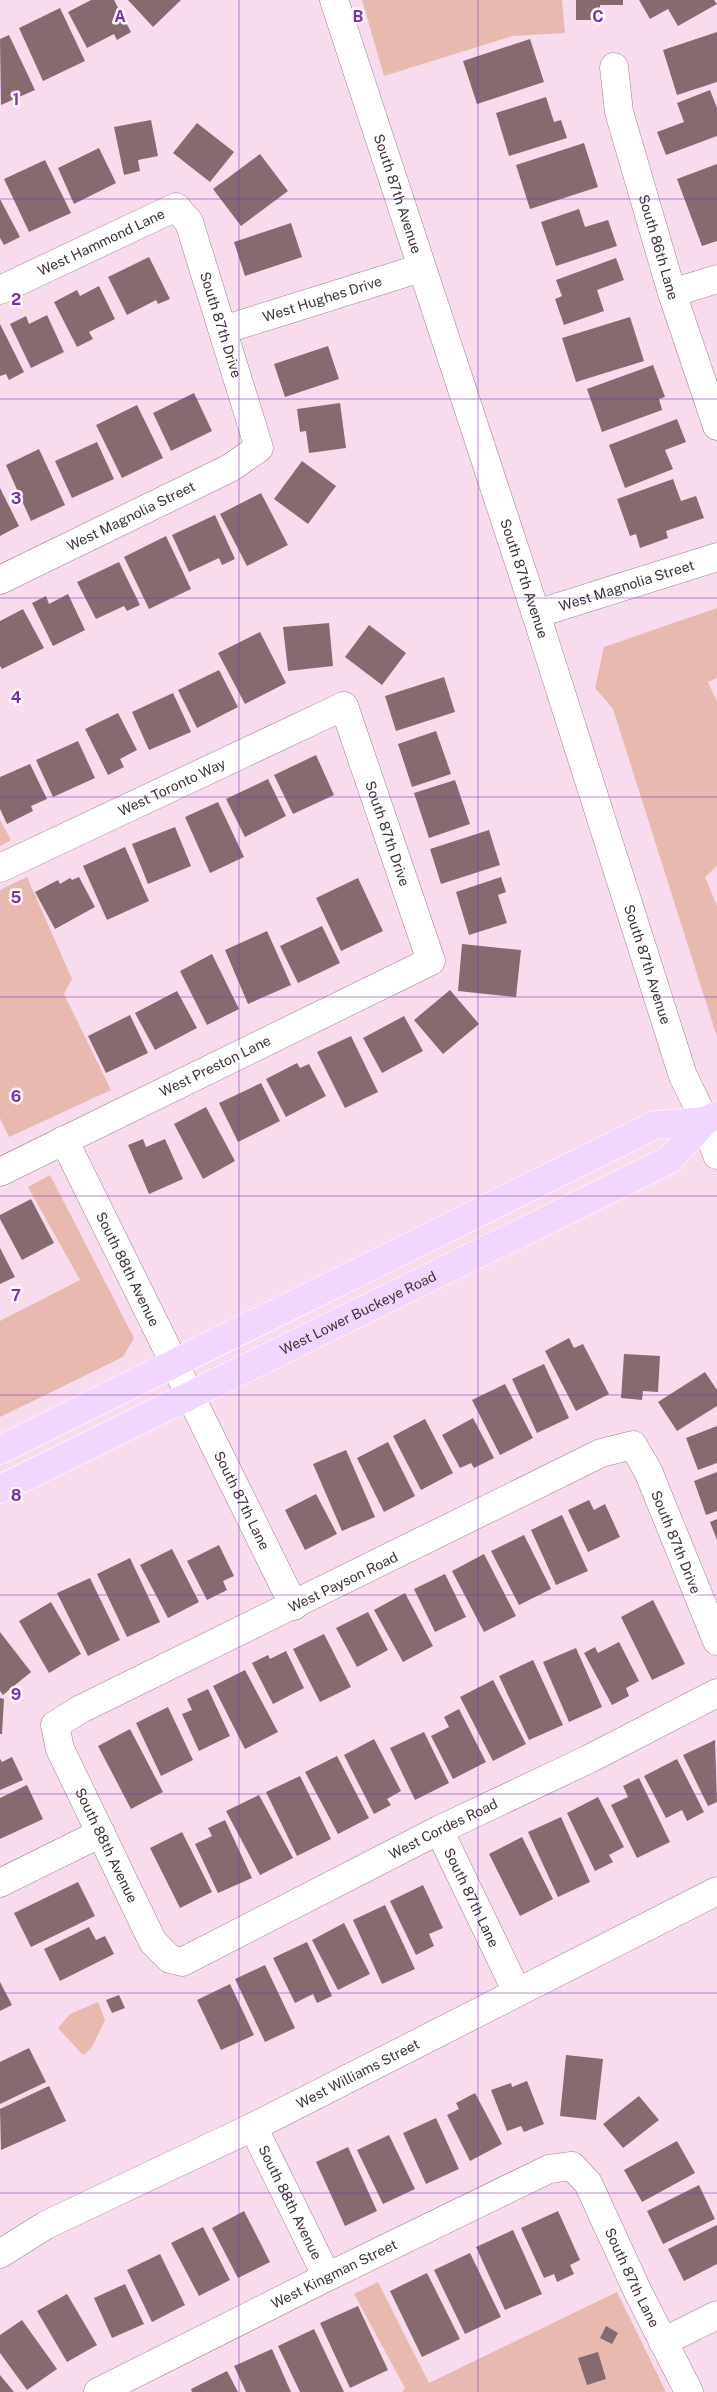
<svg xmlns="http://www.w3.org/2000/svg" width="717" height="2392" font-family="'Public Sans',sans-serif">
<rect width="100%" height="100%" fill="#f8dced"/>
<path fill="#e8b9af" d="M362,0H562L565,33L512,36L384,76Z
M717,608V678L708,682L717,702V866L705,877L717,906V1037L613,709L595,688L604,647Z
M0,820L11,840L0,846Z
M27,877L72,979L64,994L111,1090L9,1137L0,1118V890Z
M50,1175L134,1338L123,1357L0,1417V1321L80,1280L28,1187Z
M98,2002L105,2020L92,2047L85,2054H82L58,2028L70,2014Z
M378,2282L429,2383L617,2292L666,2392H402L405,2388L354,2294Z"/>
<path fill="#876a6f" d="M91,0H114L131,32L117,40L114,34L87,48L68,12Z
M128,0H181L153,27Z
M576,0H623V5H600V20H576Z
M639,0H714L717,4L678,26L668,9L650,19Z
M60,8L85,61L43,81L19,28Z
M717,32V82L677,95L663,50Z
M9,35L35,90L1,105L0,39Z
M530,39L544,82L477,104L463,61Z
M710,90L717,108V136L666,155L657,132L684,122L677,103Z
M546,97L554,122L561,120L567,138L509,156L496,113Z
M151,120L158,156L138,160L140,171L124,175L114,127Z
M197,123L234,152L210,182L173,153Z
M584,143L598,187L530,209L516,165Z
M99,148L116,183L74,204L58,168Z
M260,154L288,191L241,226L213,189Z
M45,160L71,213L29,232L4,179Z
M717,164V241L702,246L677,179Z
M0,199L20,237L4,245L0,238Z
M579,209L585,227L608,220L617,246L556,266L541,222Z
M291,223L302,257L245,276L234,242Z
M149,257L170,299L158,304L156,300L127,315L108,277Z
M616,258L624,280L597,290L604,311L564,325L555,299L562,296L556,280Z
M99,286L115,319L89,332L93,339L77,347L54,302L77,290L80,296Z
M47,315L64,352L31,368L10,324L26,316L29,324Z
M630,317L644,361L576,382L562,338Z
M0,324L24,372L9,380L6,374L0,376Z
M328,346L339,379L285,397L274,364Z
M653,365L665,397L659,399L662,410L602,432L587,389Z
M194,393L212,431L171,451L153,413Z
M340,403L346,448L309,453L306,431L300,432L297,409Z
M137,405L163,458L122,478L96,425Z
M677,419L686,442L665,450L673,469L625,488L609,445Z
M97,442L114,479L72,498L55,461Z
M39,449L65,505L31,521L6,465Z
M302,461L336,486L308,524L274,499Z
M673,479L681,501L696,496L704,518L666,531L668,538L640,548L636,534L630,536L617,499Z
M0,488L19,526L0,536Z
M261,493L288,545L247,566L220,514Z
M215,515L235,559L222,565L219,558L189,572L172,535Z
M166,536L191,589L149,609L124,557Z
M119,562L140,605L127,611L124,606L96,619L77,582Z
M68,594L85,630L53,646L32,603L46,596L49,604Z
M23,609L44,648L2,669L0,666V621Z
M329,623L333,666L288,671L283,627Z
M369,625L406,653L382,685L345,657Z
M260,632L286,683L245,704L218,653Z
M219,670L238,707L197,728L178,690Z
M444,677L455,712L396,731L385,696Z
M173,693L191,732L149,750L132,712Z
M118,713L137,750L120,759L124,767L108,775L85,729Z
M436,731L451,774L412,787L398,744Z
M78,741L95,778L53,797L36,760Z
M316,755L334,795L293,814L274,775Z
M30,764L47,799L31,806L33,811L7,824L0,809V777Z
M268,779L286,816L245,837L226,799Z
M455,780L470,824L429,838L414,793Z
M218,802L244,857L210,873L185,817Z
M175,827L191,866L148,884L132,844Z
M489,830L500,865L441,884L430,849Z
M125,847L149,901L107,920L83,866Z
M79,877L95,907L55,929L35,892L58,880L60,884L70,878L72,880Z
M501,877L506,892L498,895L507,923L469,935L456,892Z
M358,878L383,931L341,951L316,898Z
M322,926L340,963L298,983L280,946Z
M267,931L291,985L248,1004L225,950Z
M462,944L521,950L516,997L458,991Z
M212,954L239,1009L207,1025L180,971Z
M450,990L479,1024L443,1054L414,1020Z
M177,991L197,1028L155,1050L135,1013Z
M130,1015L148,1053L106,1073L88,1036Z
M404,1016L423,1051L382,1073L363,1038Z
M351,1036L378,1092L345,1108L317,1052Z
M297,1063L300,1068L309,1064L326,1096L286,1117L266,1079Z
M261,1083L280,1121L238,1142L219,1103Z
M206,1107L235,1161L203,1179L174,1124Z
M143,1139L146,1147L165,1139L183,1179L149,1194L128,1145Z
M31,1199L54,1243L22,1260L0,1219V1215Z
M0,1248L15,1277L0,1284Z
M569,1338L574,1348L583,1344L609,1394L576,1411L545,1351Z
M624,1354L660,1356L658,1392L643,1391L642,1400L621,1398Z
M544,1364L569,1418L537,1433L512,1379Z
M705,1372L717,1390V1406L677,1431L658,1402Z
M505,1384L533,1438L500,1455L472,1400Z
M473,1418L494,1458L474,1468L471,1463L460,1468L442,1435Z
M425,1419L453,1473L421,1490L393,1436Z
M717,1426V1463L698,1470L686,1438Z
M388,1442L415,1496L384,1512L357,1458Z
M346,1450L375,1517L342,1531L313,1464Z
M717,1472V1511L706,1515L694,1481Z
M316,1494L337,1534L305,1550L285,1510Z
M589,1500L594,1510L605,1504L620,1537L588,1552L568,1510Z
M562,1515L588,1571L556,1585L531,1530Z
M717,1519V1540L710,1522Z
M524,1535L551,1589L519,1605L491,1551Z
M219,1545L234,1576L223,1581L227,1590L207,1600L187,1561Z
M172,1549L199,1602L168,1618L140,1565Z
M484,1554L516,1616L484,1632L452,1571Z
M130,1558L160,1622L127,1637L97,1574Z
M445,1574L466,1617L435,1632L414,1589Z
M90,1578L120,1640L88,1656L57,1593Z
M405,1593L433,1646L403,1662L374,1610Z
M653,1600L685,1664L652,1680L621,1617Z
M51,1602L81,1654L49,1673L19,1621Z
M368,1612L388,1650L357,1667L336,1628Z
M0,1632L31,1672L3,1695L0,1691Z
M324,1634L351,1687L320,1702L293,1649Z
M619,1642L639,1681L626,1688L629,1696L612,1705L584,1653L595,1647L598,1653Z
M576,1648L602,1707L569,1722L543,1662Z
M286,1651L304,1688L273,1704L252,1663L268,1655L270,1659Z
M533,1660L563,1725L529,1740L499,1676Z
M245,1670L278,1732L245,1749L213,1686Z
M493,1680L526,1744L493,1761L460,1697Z
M208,1689L230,1736L199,1751L182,1714L192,1710L187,1699Z
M0,1698L4,1699L2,1734H0Z
M168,1707L193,1760L161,1776L136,1723Z
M459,1709L486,1762L453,1779L431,1736L449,1727L444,1717Z
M130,1729L163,1792L131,1809L98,1746Z
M424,1732L449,1783L415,1800L390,1748Z
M374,1739L401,1791L387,1799L391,1805L374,1814L344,1755Z
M715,1740L717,1802L708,1806L683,1755Z
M337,1756L369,1818L338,1834L305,1772Z
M12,1757L23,1780L0,1790V1759L2,1762Z
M677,1759L704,1812L687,1821L682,1810L666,1818L644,1776Z
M300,1776L331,1839L297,1856L266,1792Z
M639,1778L670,1842L637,1858L611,1805L628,1797L623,1786Z
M27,1785L43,1819L0,1839V1798Z
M259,1795L293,1858L260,1875L226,1811Z
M598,1797L624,1847L609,1855L613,1862L595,1871L567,1813Z
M561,1817L590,1882L558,1897L528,1832Z
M225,1820L252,1878L218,1893L195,1844L212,1836L208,1828Z
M182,1832L212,1892L180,1908L150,1848Z
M522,1837L553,1899L520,1916L489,1854Z
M78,1882L95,1916L31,1947L14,1913Z
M423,1885L443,1928L429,1934L434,1946L416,1955L390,1901Z
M385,1905L415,1969L382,1984L353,1920Z
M344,1923L370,1974L338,1990L312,1940Z
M89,1927L96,1940L105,1936L114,1954L60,1981L44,1949Z
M307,1942L332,1996L317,2003L313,1994L295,2003L273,1958Z
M265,1965L295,2028L265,2042L235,1979Z
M0,1982L12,2005L0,2011Z
M230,1984L254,2035L221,2050L197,2000Z
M119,1995L125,2008L112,2013L106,2000Z
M29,2048L46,2082L0,2104V2062Z
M566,2055L603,2059L596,2120L560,2116Z
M527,2081L544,2124L524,2132L521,2126L507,2131L491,2090L511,2083L512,2087Z
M49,2086L66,2121L1,2150L0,2109Z
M475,2093L502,2144L470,2161L447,2115L459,2109L456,2103Z
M639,2096L659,2120L623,2148L603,2124Z
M436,2118L459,2169L426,2184L403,2133Z
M389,2135L415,2189L383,2204L357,2150Z
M677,2141L695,2173L642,2202L624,2170Z
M348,2147L377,2211L345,2226L316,2162Z
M699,2185L715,2219L663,2244L647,2211Z
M244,2211L270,2262L238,2278L212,2228Z
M558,2211L580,2260L570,2265L574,2274L557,2282L554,2274L544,2278L521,2228Z
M717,2225V2264L684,2281L668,2249Z
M203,2227L230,2280L199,2296L171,2243Z
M513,2230L542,2294L505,2310L476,2247Z
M470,2253L501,2317L465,2334L434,2270Z
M160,2254L185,2305L152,2322L127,2270Z
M427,2273L460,2339L422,2357L390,2291Z
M125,2284L144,2324L112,2338L94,2298Z
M67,2294L97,2345L67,2362L37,2311Z
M358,2306L388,2370L350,2388L320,2323Z
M22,2320L57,2369L27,2390L0,2353V2335Z
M606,2326L618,2333L612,2344L600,2338Z
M314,2329L344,2392H300L278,2346Z
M272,2349L291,2392H246L234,2366Z
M598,2352L606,2379L587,2385L578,2358Z
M227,2371L238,2392H192L191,2389Z
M0,2375L14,2392H0Z"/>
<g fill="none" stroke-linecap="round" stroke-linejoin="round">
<defs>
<g id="minor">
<path id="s1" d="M334,0L536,614L683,1076L705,1121L717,1155"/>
<path id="s2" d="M614,67L619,112L672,293L717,426"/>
<path id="s3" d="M0,290L176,207L189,222L259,448L230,468L0,580"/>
<path d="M672,293L717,279"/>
<path id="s4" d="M223,330L421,268"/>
<path id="s5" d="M536,614L717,557"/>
<path id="s6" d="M0,868L344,706L431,961L0,1172"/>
<path id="s7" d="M64,1140L294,1606"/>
<path id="s8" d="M717,1641L648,1471L633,1445L601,1453L81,1709L55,1725L60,1749L153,1942L170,1959L182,1962L439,1830L589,1759L717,1693"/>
<path id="s9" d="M439,1830L517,1992"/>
<path d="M0,1883L101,1833"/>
<path id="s10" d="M253,2127L327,2277"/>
<path id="s11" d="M0,2254L46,2225L253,2127L717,1891"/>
<path d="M663,2342L717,2315"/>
<path id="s12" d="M98,2392L327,2277L549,2169L572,2166L588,2183L638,2292L689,2392"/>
</g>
<g id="major">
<path d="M0,1450L655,1125L705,1121"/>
<path id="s13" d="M0,1489L669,1160L705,1121L717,1115"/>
</g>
</defs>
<use href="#minor" stroke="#9a8190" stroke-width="29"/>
<use href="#major" stroke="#fff" stroke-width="29"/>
<use href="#minor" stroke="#fff" stroke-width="28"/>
<use href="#major" stroke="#f1d7fd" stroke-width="28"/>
</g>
<path fill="none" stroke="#7b2cbf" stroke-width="1" stroke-opacity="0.55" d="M239,0V2392M478,0V2392M0,199H717M0,399H717M0,598H717M0,797H717M0,997H717M0,1196H717M0,1395H717M0,1595H717M0,1794H717M0,1993H717M0,2193H717"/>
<g text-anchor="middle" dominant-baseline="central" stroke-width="5" stroke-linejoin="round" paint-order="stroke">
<g font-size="14" fill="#3d3239" stroke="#fff">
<text stroke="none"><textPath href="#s1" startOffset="204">South 87th Avenue</textPath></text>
<text stroke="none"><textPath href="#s3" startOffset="112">West Hammond Lane</textPath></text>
<text stroke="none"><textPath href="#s2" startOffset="186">South 86th Lane</textPath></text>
<text stroke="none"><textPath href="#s4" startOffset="104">West Hughes Drive</textPath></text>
<text stroke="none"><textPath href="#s3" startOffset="322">South 87th Drive</textPath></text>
<text transform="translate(131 516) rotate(-26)">West Magnolia Street</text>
<text stroke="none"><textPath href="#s1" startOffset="609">South 87th Avenue</textPath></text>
<text stroke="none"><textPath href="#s5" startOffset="95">West Magnolia Street</textPath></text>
<text stroke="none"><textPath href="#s6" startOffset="190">West Toronto Way</textPath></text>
<text stroke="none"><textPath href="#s6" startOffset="515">South 87th Drive</textPath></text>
<text stroke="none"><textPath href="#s1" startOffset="1014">South 87th Avenue</textPath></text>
<text transform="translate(215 1066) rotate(-26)">West Preston Lane</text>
<text stroke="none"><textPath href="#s7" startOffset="144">South 88th Avenue</textPath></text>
<text stroke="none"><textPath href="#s13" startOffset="399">West Lower Buckeye Road</textPath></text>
<text stroke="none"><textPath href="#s7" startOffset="402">South 87th Lane</textPath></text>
<text transform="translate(676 1542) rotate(68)">South 87th Drive</text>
<text transform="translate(343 1582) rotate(-26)">West Payson Road</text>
<text stroke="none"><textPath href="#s8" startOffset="1425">West Cordes Road</textPath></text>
<text stroke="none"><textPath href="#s8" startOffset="988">South 88th Avenue</textPath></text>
<text stroke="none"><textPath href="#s9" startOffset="75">South 87th Lane</textPath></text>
<text stroke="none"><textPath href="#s11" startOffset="401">West Williams Street</textPath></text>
<text stroke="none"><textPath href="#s10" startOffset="84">South 88th Avenue</textPath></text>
<text stroke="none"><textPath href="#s12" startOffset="264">West Kingman Street</textPath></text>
<text stroke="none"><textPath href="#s12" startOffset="654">South 87th Lane</textPath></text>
</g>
</g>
<g font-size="16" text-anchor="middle" font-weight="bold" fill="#7b2cbf" stroke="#fff" stroke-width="5" stroke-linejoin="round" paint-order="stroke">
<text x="120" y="22">A</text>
<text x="358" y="22">B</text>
<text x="598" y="22">C</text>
<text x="16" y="105">1</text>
<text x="16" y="305">2</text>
<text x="16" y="504">3</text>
<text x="16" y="703">4</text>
<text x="16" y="903">5</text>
<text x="16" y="1102">6</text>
<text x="16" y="1301">7</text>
<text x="16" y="1501">8</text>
<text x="16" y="1700">9</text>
</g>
</svg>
